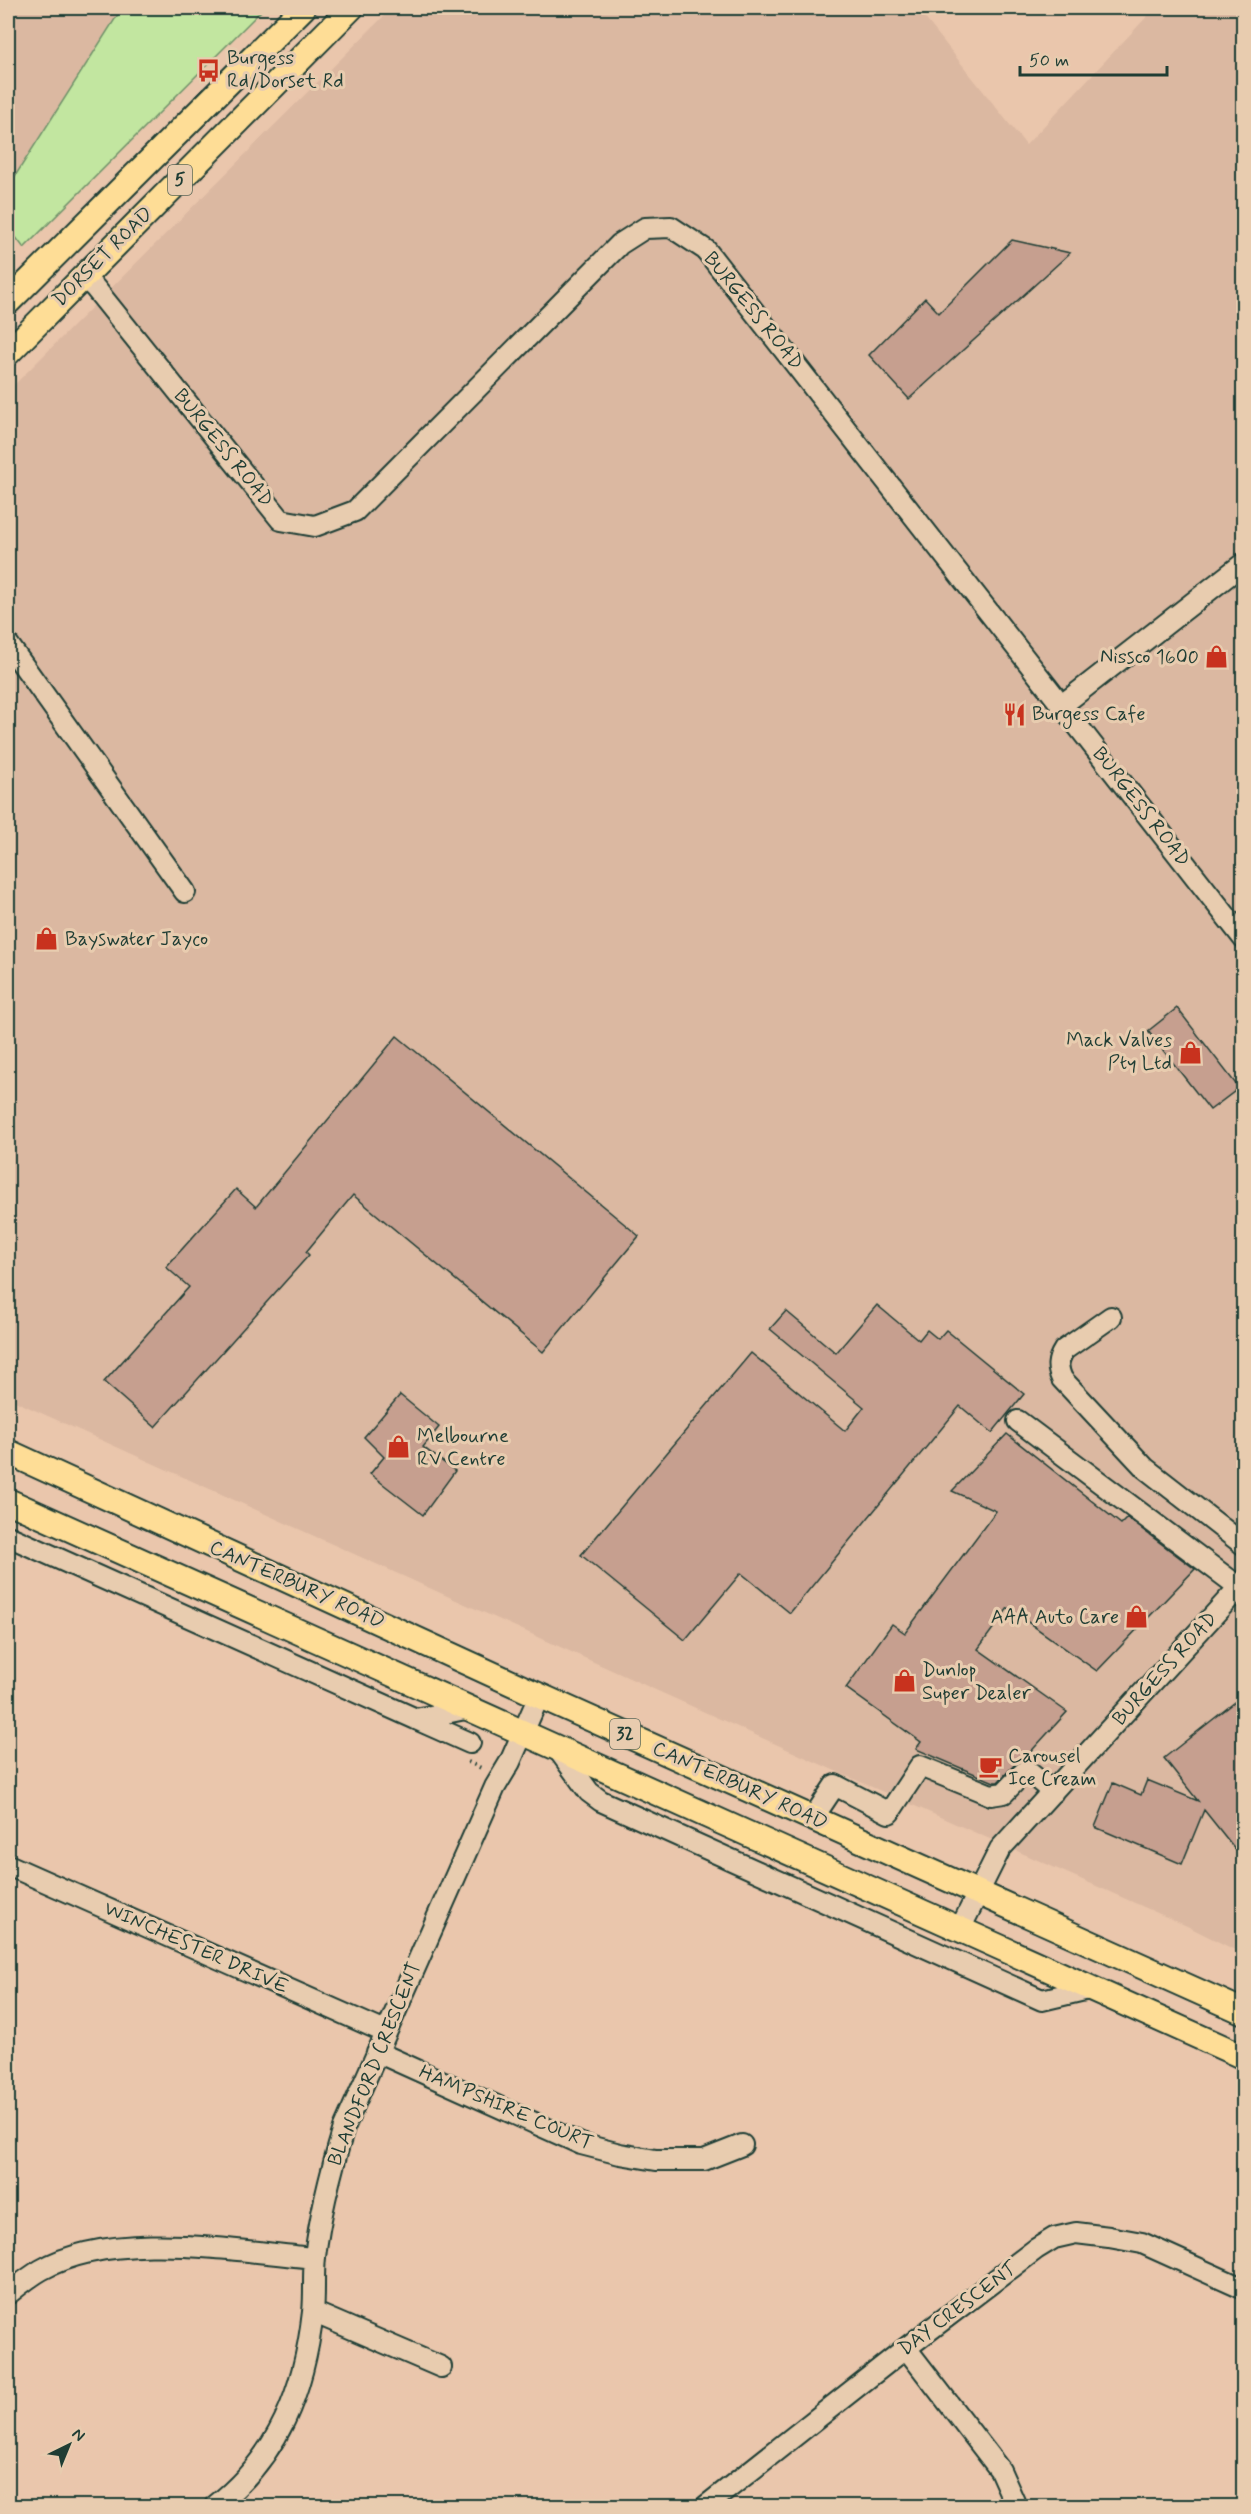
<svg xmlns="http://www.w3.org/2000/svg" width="1251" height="2514" font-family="Mynerve,sans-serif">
<rect width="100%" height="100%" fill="#eac6ac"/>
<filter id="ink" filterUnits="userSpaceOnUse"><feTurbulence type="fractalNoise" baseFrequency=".0167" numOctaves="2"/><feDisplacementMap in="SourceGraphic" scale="12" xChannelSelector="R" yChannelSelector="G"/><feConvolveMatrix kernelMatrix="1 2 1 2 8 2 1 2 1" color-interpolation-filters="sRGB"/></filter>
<g filter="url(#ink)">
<path fill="#dbb8a1" d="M8,8H122L8,187Z
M392,8H917L1026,145L1155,8H1194L1200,13L1205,8H1243V1954L1187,1926L831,1769L8,1398V391Z"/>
<path fill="#c2e6a0" stroke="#70926a" stroke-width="1.5" d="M122,8H264L24,248L8,227V187Z"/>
<path fill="#c69f8f" stroke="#1f3d34" stroke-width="1.5" d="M1012,240L1070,253L909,399L869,355L925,298L939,313Z
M1177,1008L1239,1088L1210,1110L1148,1031Z
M397,1036L639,1236L543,1352L353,1195L306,1252L309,1255L155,1427L104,1382L189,1287L166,1267L236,1189L256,1207Z
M877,1305L919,1340L927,1330L938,1339L946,1330L1024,1394L992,1433L960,1406L790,1613L741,1573L685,1640L581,1555L751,1353L845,1431L864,1407L770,1329L786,1311L836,1353Z
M400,1395L439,1427L423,1447L455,1471L423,1515L370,1474L384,1457L364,1437Z
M1007,1434L1121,1524L1127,1518L1195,1569L1097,1671L1008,1608L978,1649L1067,1712L1025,1758L1017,1762L998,1782H994L916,1749L921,1742L846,1688L892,1624L905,1633L996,1511L952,1491Z
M1244,1695V1860L1204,1810L1182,1864L1095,1827L1113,1783L1141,1795L1147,1780L1198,1801L1164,1758Z"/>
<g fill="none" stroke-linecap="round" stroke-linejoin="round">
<defs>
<path id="minor" d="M83,277L95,288L281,520L315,526L355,511L620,244L645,228L671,227L706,250L1244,939
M8,644L185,892
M1062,705L1244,563
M1111,1317L1064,1350C1057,1361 1057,1368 1062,1379L1145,1468L1244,1545
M1018,1421L1239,1587
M8,1536L416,1719L470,1708
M416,1719L470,1743
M557,1748L589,1792L601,1801L1042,2000L1093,1988
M813,1818L835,1785L889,1813L920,1766L991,1795L1004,1793L1026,1770L1053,1792
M8,1865L385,2032
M960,1929L1000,1849L1244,1582
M377,2052L581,2144L620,2154L656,2160H704L742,2145
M8,2294C18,2286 29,2277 41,2270C114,2228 234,2251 315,2258
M313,2312L441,2367
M906,2348L1000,2470L1016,2506
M215,2506C279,2456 304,2391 313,2312C315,2294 313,2276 315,2257C320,2213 331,2171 344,2128L495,1787L510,1762L539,1696
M706,2506L906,2348L1036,2249L1054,2238L1076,2233L1109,2237L1142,2243L1244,2289"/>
<path id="major" d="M8,302L303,8
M8,353L351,8
M8,1452L529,1691L1244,2012
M8,1501L1244,2057"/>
</defs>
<use href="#minor" stroke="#1f3d34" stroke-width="24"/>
<use href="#major" stroke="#1f3d34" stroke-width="28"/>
<path stroke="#1f3d34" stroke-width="4" stroke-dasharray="1.5 4.5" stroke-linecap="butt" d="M468,1762L481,1768"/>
<use href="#minor" stroke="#e8ccaf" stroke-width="20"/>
<use href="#major" stroke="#fedd96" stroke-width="24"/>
</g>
</g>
<defs>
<symbol id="bus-bare" viewBox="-9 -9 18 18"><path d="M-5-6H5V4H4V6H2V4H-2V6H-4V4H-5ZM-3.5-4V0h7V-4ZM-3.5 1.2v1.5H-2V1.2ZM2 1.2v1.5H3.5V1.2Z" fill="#c8321e" stroke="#e8ccaf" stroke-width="2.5" paint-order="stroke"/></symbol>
<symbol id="shop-bare" viewBox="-9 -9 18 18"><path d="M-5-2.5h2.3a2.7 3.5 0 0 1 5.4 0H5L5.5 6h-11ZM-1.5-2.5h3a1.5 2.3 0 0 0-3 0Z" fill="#c8321e" stroke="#e8ccaf" stroke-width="2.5" paint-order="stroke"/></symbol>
<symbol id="restaurant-bare" viewBox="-9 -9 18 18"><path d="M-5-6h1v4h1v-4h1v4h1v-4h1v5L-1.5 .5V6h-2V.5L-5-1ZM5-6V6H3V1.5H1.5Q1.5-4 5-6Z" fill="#c8321e" stroke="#e8ccaf" stroke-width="2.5" paint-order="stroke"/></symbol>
<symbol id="cafe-bare" viewBox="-9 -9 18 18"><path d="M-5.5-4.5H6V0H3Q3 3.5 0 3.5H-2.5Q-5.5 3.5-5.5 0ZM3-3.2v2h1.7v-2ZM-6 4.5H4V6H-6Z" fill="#c8321e" stroke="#e8ccaf" stroke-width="2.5" paint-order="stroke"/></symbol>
</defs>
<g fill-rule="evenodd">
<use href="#bus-bare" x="192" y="54" width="33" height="33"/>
<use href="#shop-bare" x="1200" y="640" width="33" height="33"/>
<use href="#restaurant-bare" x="998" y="698" width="33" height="33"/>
<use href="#shop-bare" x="30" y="922" width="33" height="33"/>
<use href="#shop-bare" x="1174" y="1036" width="33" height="33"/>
<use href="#shop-bare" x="382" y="1430" width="33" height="33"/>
<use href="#shop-bare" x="1120" y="1600" width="33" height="33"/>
<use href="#shop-bare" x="888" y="1664" width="33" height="33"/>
<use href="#cafe-bare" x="974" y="1750" width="33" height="33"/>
</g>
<g text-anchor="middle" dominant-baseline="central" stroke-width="6" stroke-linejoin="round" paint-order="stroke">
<g fill="#e8ccaf" stroke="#5b6859" stroke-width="1.5">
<rect x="168" y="165" width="24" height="30" rx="4.5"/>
<rect x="610" y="1719" width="30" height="30" rx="4.5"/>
</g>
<g font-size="18" font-weight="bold" fill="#1f3d34">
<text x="180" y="180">5</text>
<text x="625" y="1734">32</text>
</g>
<g font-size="20" fill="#1f3d34" stroke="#e8ccaf" text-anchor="start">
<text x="227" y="58">Burgess<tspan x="227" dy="23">Rd/Dorset Rd</tspan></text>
<text x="1199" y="657" text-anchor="end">Nissco 1600</text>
<text x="1032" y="714">Burgess Cafe</text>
<text x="65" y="939">Bayswater Jayco</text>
<text x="1172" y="1040" text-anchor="end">Mack Valves<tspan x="1172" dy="23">Pty Ltd</tspan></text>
<text x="417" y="1436">Melbourne<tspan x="417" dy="23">RV Centre</tspan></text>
<text x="1119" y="1617" text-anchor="end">AAA Auto Care</text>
<text x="922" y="1670">Dunlop<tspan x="922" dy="23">Super Dealer</tspan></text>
<text x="1008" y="1756">Carousel<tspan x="1008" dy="23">Ice Cream</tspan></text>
</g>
<g font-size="20" fill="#1f3d34" stroke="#e8ccaf">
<text transform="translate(103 257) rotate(-45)">DORSET ROAD</text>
<text transform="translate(753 311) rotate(51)">BURGESS ROAD</text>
<text transform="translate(223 448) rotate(51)">BURGESS ROAD</text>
<text transform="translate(1141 807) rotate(52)">BURGESS ROAD</text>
<text transform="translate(297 1585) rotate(24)">CANTERBURY ROAD</text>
<text transform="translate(1165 1669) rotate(-48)">BURGESS ROAD</text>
<text transform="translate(740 1786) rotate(24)">CANTERBURY ROAD</text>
<text transform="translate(196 1948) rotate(24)">WINCHESTER DRIVE</text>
<text transform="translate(375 2064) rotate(-68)">BLANDFORD CRESCENT</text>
<text transform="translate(506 2108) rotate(23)">HAMPSHIRE COURT</text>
<text transform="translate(958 2309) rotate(-37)">DAY CRESCENT</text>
</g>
</g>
<rect width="1251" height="2514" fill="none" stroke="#e8ccaf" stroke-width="30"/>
<rect x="15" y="15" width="1221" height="2484" fill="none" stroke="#1f3d34" stroke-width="2" filter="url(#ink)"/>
<g transform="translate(69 2445) rotate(43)" stroke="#e8ccaf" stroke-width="4.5" paint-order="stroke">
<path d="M0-4.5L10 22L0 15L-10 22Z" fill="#1f3d34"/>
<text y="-9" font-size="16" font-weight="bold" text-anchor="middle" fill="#1f3d34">N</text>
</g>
<path d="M1020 66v9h147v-9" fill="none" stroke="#1f3d34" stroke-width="3"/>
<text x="1029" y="66" font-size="18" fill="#1f3d34" stroke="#e8ccaf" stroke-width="4.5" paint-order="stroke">50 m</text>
</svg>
